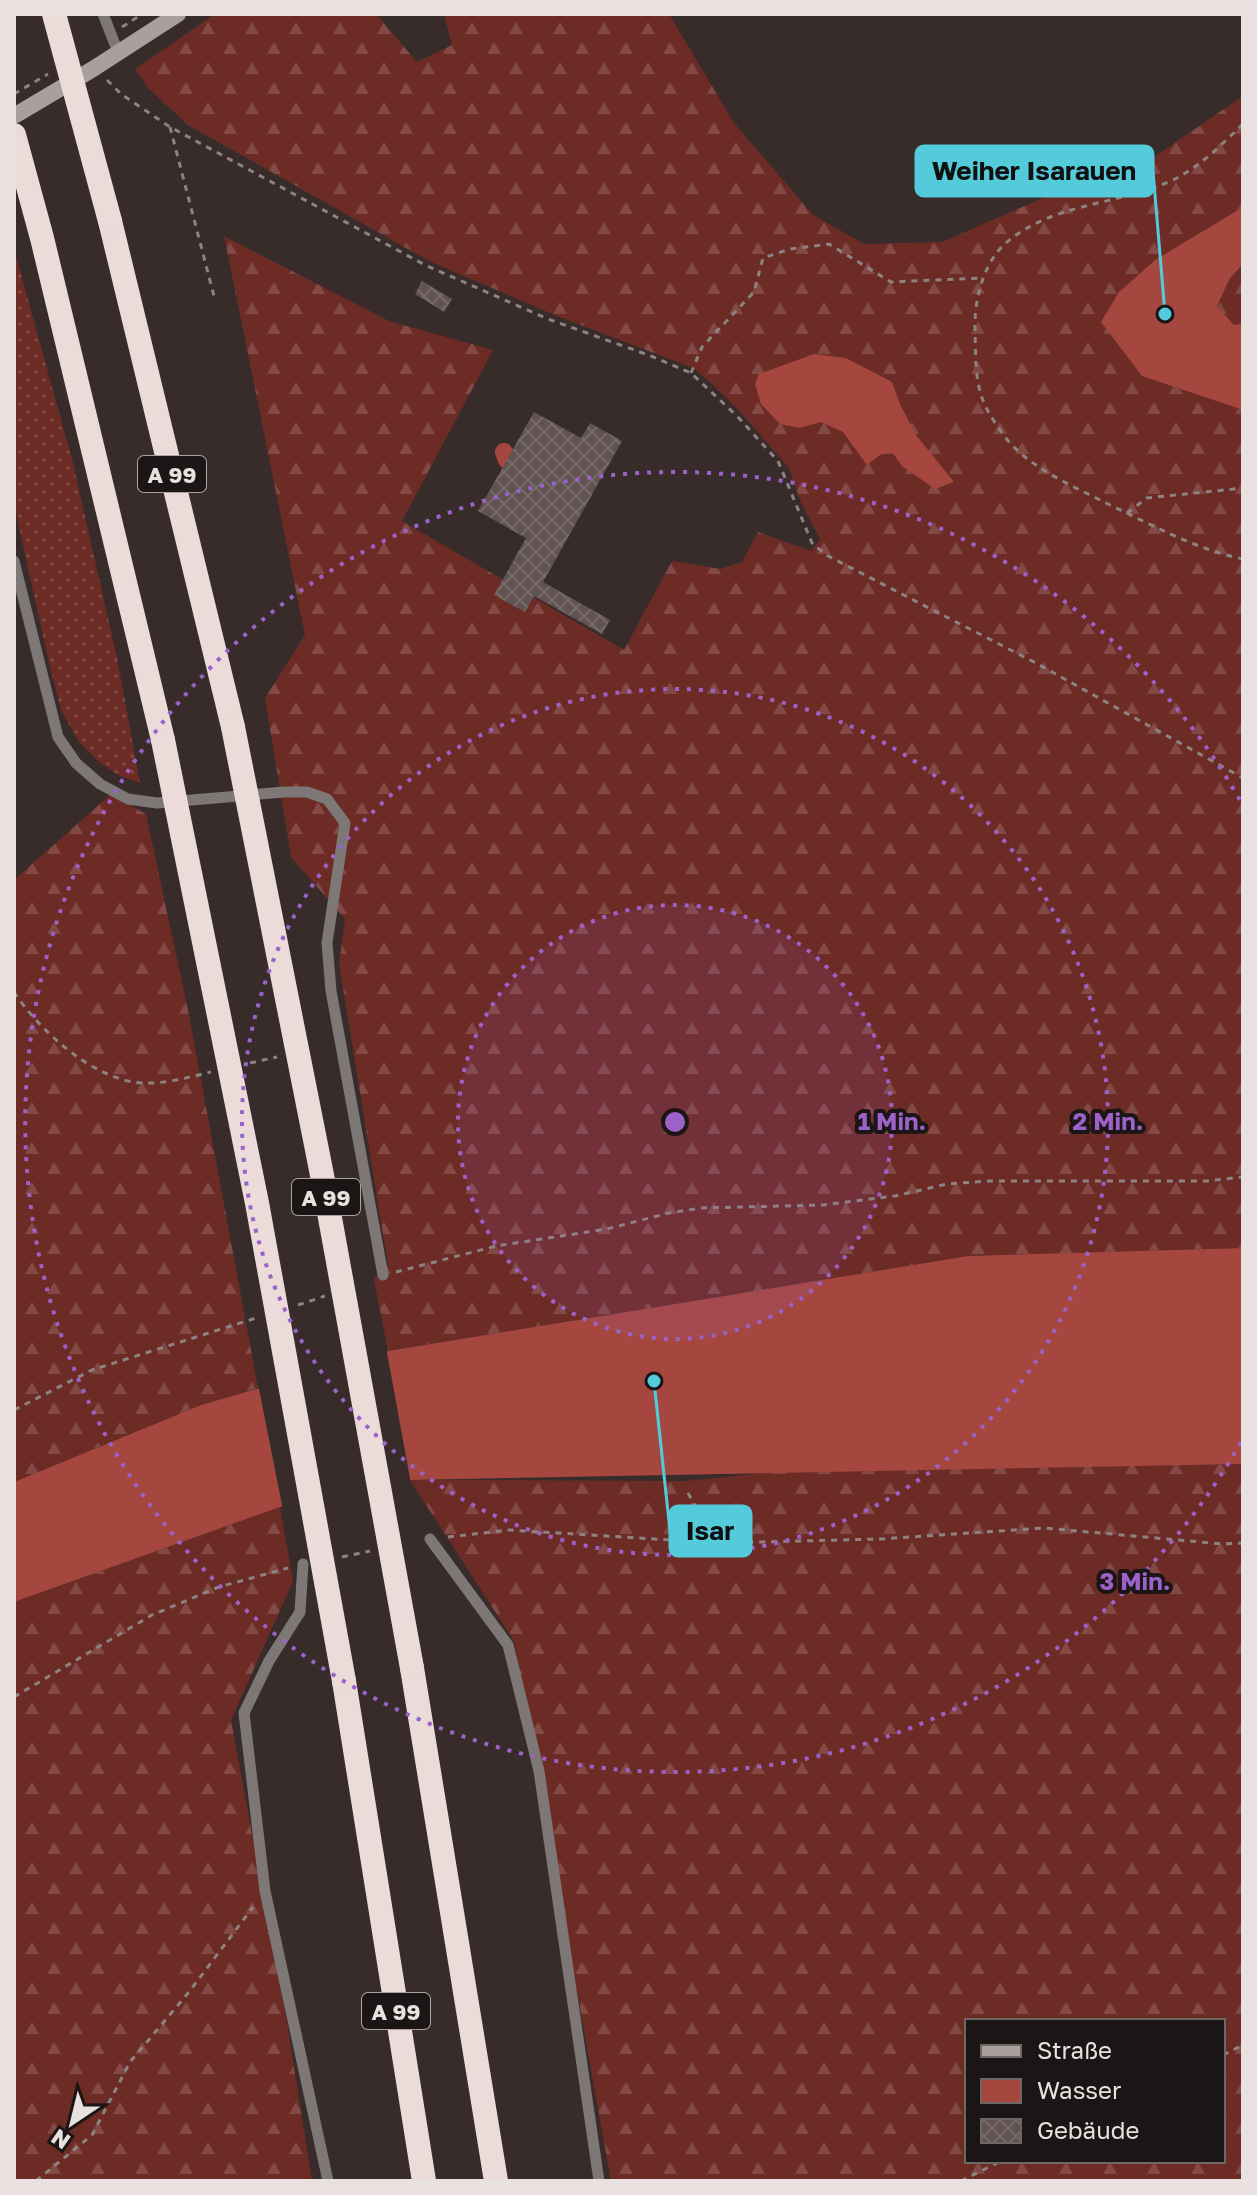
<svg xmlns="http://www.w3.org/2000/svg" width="1257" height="2195" font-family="'Golos Text',sans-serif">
<defs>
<pattern id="grass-dots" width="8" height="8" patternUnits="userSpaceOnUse" patternTransform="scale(2)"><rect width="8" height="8" fill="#6d2b26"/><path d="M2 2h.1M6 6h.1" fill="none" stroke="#824945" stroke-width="1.8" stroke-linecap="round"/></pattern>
<pattern id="forest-firs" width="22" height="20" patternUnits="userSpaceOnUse" patternTransform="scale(2)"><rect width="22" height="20" fill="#6d2b26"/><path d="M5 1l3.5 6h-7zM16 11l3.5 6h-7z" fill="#824945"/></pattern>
<pattern id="building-cross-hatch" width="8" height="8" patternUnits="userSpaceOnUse" patternTransform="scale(2)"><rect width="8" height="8" fill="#605351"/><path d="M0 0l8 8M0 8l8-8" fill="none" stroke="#776b6a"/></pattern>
</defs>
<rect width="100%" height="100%" fill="#372c2a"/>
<path fill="url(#grass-dots)" d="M14,249L73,463L117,658L140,783L120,776L99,762L79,742L61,710L48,658L14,504Z"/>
<path fill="url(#forest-firs)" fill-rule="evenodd" d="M215,14H376L417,62L452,45L444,14H669L734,123L813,215L864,244L942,242L1086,179L1154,157L1243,96V207L1155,260L1119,292L1142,376L1243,410V1248L968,1256L388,1351L374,1279L388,1265L339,963L345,919L291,857L265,698L305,635L224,236L389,321L493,350L402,521L624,650L672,561L720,569L742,562L758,532L811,551L820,539L801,503L789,468L741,413L711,383L693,368L557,316L429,261L188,125L148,88L135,69Z
M1243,264V323L1234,325L1217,306L1230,278Z
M111,794L146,814L189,1015L258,1388L201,1405L14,1482V880Z
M1243,1464V2181H611L514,1641L410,1480L686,1481L785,1471ZM967,2021H1223V2161H967Z
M280,1507L293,1581L231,1720L287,2023L312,2181H14V1602Z"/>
<path fill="#a5473f" d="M1243,207V264L1230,278L1217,306L1234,325L1243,323V410L1142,376L1101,322L1119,292L1155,260Z
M814,354L846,358L892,382L900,404L916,435L954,482L935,489L902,466L892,452L880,455L867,465L843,432L821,422L799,428L780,424L761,404L755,384L759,374Z
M1243,1248V1464L410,1480L280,1507L14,1602V1482L201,1405L388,1351L968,1256Z"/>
<path fill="#372c2a" d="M386,1347L411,1484L283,1510L258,1384Z"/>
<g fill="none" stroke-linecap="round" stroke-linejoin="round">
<path stroke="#a5473f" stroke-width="18" d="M504,452L507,460"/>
</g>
<path fill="url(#building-cross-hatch)" d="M422,281L452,299L444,312L415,294Z
M534,412L581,438L590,423L622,441L543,582L610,620L602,634L534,596L525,612L494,595L526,538L478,511Z"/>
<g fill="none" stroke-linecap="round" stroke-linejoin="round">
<path stroke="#8d8382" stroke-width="3" stroke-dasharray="6 6" stroke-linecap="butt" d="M122,27L142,14
M107,80L121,94L170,127L425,265L548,319L651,356L691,373L737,416L778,461L812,543L826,555L1034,662L1243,778
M14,94L48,74
M1243,124C1220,146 1196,171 1166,183C1114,205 1052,204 1007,242C983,262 974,301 975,330C976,359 974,388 989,413C995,423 1003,435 1010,443C1036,471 1075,487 1108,504C1152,525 1195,549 1243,559
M170,127L214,296
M691,373L702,347L754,292L763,258L790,249L829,244L891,282L982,278
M1127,513L1147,498L1243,488
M14,992C39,1030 94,1081 143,1083C165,1084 190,1077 211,1072
M250,1063L277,1057
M396,1272L496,1246L607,1229L669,1213L701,1208L823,1205L895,1196L947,1184L989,1181H1206L1243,1177
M298,1305L325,1296
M14,1410L92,1370L256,1318
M688,1493L716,1543
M448,1537L509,1530L720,1543L880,1539L1044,1528L1223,1544L1243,1543
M342,1557L370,1551
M14,1697L152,1615L219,1587L288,1568
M1223,2055L1243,2045
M36,2181L92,2135L130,2062L189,1992L253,1907
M961,2181L1001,2161"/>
<path stroke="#7d7776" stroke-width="11" d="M103,14L118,52
M14,561L58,737L76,763L100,784L128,799L157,803L284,792H307L327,799L345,823L327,943L331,991L383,1275
M430,1539L508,1645L539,1771L599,2181
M303,1564L300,1612L269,1661L244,1713L265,1891L328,2181"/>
<path stroke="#a99f9e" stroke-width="16" d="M14,116L93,69L178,14"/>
<path stroke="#ebdbd9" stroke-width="24" d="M14,135L42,238L163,740
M110,221L233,727
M412,1668L496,2181
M344,1681L424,2181"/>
<path stroke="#ebdbd9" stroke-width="24" d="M54,14L110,221
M233,727L324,1185L412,1668
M163,740L257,1203L344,1681"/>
</g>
<circle cx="675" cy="1122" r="217" fill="#9c62c9" fill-opacity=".12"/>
<g fill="none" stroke="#9c62c9" stroke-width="4" stroke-dasharray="4 8">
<circle cx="675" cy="1122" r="217"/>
<circle cx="675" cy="1122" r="433"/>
<path d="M1241 1442A650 650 0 1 1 1241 802"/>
</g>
<g text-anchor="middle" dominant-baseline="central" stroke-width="8" stroke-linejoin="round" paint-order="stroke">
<g fill="#1b1615" stroke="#aba4a3" stroke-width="2">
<rect x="138" y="456" width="68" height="36" rx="6"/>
<rect x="292" y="1179" width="68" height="36" rx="6"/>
<rect x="362" y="1993" width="68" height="36" rx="6"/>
</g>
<g font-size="22" font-weight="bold" fill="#e9e1e0">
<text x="172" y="474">A 99</text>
<text x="326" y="1197">A 99</text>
<text x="396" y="2011">A 99</text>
</g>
</g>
<circle cx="675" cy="1122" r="12" fill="#9c62c9" stroke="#1b1615" stroke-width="4"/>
<g font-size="24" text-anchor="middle" font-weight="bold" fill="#9c62c9" stroke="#1b1615" stroke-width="8" stroke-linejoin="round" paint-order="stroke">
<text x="892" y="1130">1 Min.</text>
<text x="1108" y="1130">2 Min.</text>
<text x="1135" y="1590">3 Min.</text>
</g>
<path fill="none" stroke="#53cbda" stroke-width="3" d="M1165 314L1153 171M654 1381L670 1531"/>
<g fill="#53cbda" stroke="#1b1615" stroke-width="3">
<circle cx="1165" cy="314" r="8"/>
<circle cx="654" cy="1381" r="8"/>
</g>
<g fill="#53cbda" stroke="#53cbda" stroke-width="3">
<rect x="916" y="146" width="237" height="50" rx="8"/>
<rect x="670" y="1506" width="81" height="50" rx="8"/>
</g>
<g font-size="26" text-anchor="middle" font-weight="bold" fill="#111">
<text x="1034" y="180">Weiher Isarauen</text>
<text x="710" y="1540">Isar</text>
</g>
<rect width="1257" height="2195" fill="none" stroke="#e9e1e0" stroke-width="32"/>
<rect x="965" y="2019" width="260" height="144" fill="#1b1615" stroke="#6d6766" stroke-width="2"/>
<rect x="981" y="2045" width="40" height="12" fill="#a99f9e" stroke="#6d6766" stroke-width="2"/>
<text x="1037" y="2059" font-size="24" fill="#e9e1e0">Straße</text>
<rect x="981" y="2079" width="40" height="24" fill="#a5473f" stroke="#6d6766" stroke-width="2"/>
<text x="1037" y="2099" font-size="24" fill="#e9e1e0">Wasser</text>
<rect x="981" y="2119" width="40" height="24" fill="url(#building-cross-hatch)" stroke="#6d6766" stroke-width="2"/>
<text x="1037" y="2139" font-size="24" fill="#e9e1e0">Gebäude</text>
<g transform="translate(72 2123) rotate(215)" stroke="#1b1615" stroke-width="6" paint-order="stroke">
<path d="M0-6L14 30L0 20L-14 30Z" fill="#e9e1e0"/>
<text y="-12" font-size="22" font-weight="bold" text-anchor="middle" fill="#e9e1e0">N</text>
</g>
</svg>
